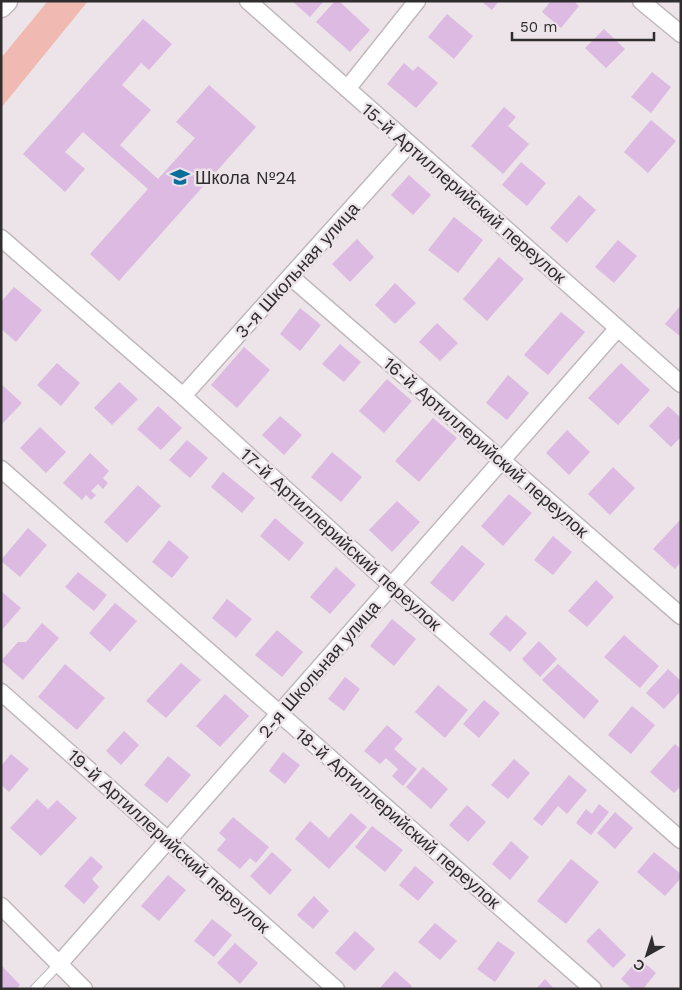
<svg xmlns="http://www.w3.org/2000/svg" width="682" height="990" font-family="'Work Sans',sans-serif">
<rect width="100%" height="100%" fill="#ece4e8"/>
<path fill="#f0b9b1" d="M48,1H88L1,108V58Z"/>
<path fill="#ddbae1" d="M292,1H324L310,17Z
M335,1H339L370,30L350,52L316,22Z
M481,1H499L492,10Z
M551,1H574L579,6L561,28L542,12Z
M447,14L473,36L454,59L428,37Z
M143,19L172,44L149,70L141,63L122,85L151,110L120,145L158,179L195,138L176,122L209,85L256,127L119,281L90,254L148,189L83,132L65,152L85,169L65,192L23,154Z
M604,29L625,49L606,68L585,48Z
M404,63L413,71L418,66L438,83L416,108L387,84Z
M652,72L671,87L651,113L631,97Z
M504,107L516,117L508,126L529,144L503,174L471,146Z
M651,120L676,141L648,173L624,152Z
M521,162L546,183L527,206L502,185Z
M409,175L431,195L413,215L391,195Z
M579,195L596,210L567,243L550,228Z
M454,217L483,240L458,273L428,250Z
M357,239L374,257L350,282L332,264Z
M618,240L637,256L614,283L595,267Z
M499,257L524,279L487,321L463,299Z
M395,283L416,303L395,324L375,305Z
M14,287L42,310L16,342L1,329V302Z
M681,305V337L665,324Z
M300,308L321,325L300,351L280,334Z
M561,312L585,332L548,375L524,355Z
M437,323L458,343L440,361L419,342Z
M340,344L361,362L344,382L322,364Z
M244,347L270,370L237,408L211,385Z
M57,363L80,383L61,406L37,385Z
M621,363L650,390L618,425L588,398Z
M508,375L529,393L507,420L486,403Z
M387,379L412,401L384,433L359,411Z
M119,382L138,399L112,425L94,408Z
M1,384L22,403L1,425Z
M158,406L182,428L161,450L137,429Z
M668,406L681,418V437L671,447L649,426Z
M280,416L302,435L284,455L262,435Z
M433,418L457,438L419,482L395,461Z
M40,427L66,452L46,473L20,448Z
M567,430L590,452L569,475L546,453Z
M187,440L208,458L190,478L169,460Z
M332,452L362,477L341,502L311,477Z
M90,453L109,471L103,478L108,483L103,489L98,484L91,491L96,495L91,500L86,495L82,500L63,483Z
M613,467L635,488L610,515L588,494Z
M223,472L255,498L242,513L211,487Z
M138,485L161,506L127,543L104,522Z
M509,494L532,513L503,546L481,526Z
M397,501L420,522L392,552L369,530Z
M275,518L304,543L289,561L260,536Z
M681,519V562L675,569L653,549Z
M28,528L47,545L20,577L1,561V560Z
M553,536L572,552L553,575L534,560Z
M169,540L189,557L172,578L152,562Z
M462,545L485,564L453,602L430,583Z
M336,567L356,585L330,614L310,597Z
M78,572L107,595L94,611L65,587Z
M596,580L614,597L587,627L568,611Z
M1,591L21,608L1,631Z
M227,599L252,619L236,638L212,618Z
M115,603L137,621L110,652L89,633Z
M506,615L527,633L510,652L489,634Z
M392,619L416,639L394,666L370,646Z
M42,623L59,638L23,680L1,661L18,642H26Z
M277,630L303,652L282,677L255,655Z
M624,635L659,666L640,688L604,657Z
M539,641L557,659L540,677L522,659Z
M181,663L201,680L166,718L146,701Z
M65,664L105,698L77,730L38,697Z
M558,664L599,701L584,719L542,680Z
M668,669L681,681V691L664,709L646,693Z
M345,677L360,689L344,711L328,699Z
M438,685L468,710L445,738L415,712Z
M225,694L249,716L220,747L196,726Z
M484,700L500,713L479,738L463,724Z
M632,706L655,725L631,754L608,735Z
M387,725L403,739L394,749L417,769L403,786L392,776L398,769L386,758L380,764L364,751Z
M124,731L139,745L121,765L106,751Z
M675,744L681,749V786L674,793L650,772Z
M283,752L300,765L285,784L269,771Z
M11,754L29,769L9,792L1,785V766Z
M168,756L191,775L167,803L144,785Z
M514,759L530,773L508,799L491,785Z
M423,767L448,789L431,809L406,787Z
M569,775L587,790L567,814L558,806L542,826L533,819Z
M37,799L48,809L57,800L77,818L41,856L10,828Z
M599,804L609,812L591,835L576,823L586,809L592,814Z
M467,805L486,822L468,842L449,825Z
M615,812L633,828L615,849L597,833Z
M351,813L367,827L329,869L295,839L310,821L329,838Z
M233,817L269,847L256,863L250,858L240,869L217,850L226,839L219,833Z
M372,826L403,850L385,872L355,847Z
M511,841L529,857L510,880L492,864Z
M272,852L292,870L270,895L250,876Z
M654,852L681,874V878L665,896L637,872Z
M91,856L103,867L92,879L99,887L84,904L64,886Z
M571,859L599,882L566,924L537,901Z
M415,866L434,882L418,901L399,885Z
M168,875L186,890L159,921L141,906Z
M314,896L329,911L313,929L297,915Z
M212,919L232,935L214,957L194,941Z
M435,923L457,941L440,960L418,942Z
M599,928L626,955L613,968L586,941Z
M355,931L375,949L355,971L335,953Z
M498,941L515,953L495,982L477,969Z
M235,943L258,963L240,984L217,963Z
M639,958L656,973L643,989H632L621,979Z
M1,965L20,985L16,989H1Z
M395,971L412,986L410,989H379Z
M545,979L554,989H536Z"/>
<g fill="none" stroke-linecap="round" stroke-linejoin="round">
<defs>
<path id="service" d="M35,989L59,964"/>
<path id="minor" d="M248,1L681,384
M641,1L681,34
M347,89L417,1
M1,238L183,396L392,586L681,840
M291,277L681,616
M183,396L409,144
M1,469L593,989
M1,692L336,989
M1,906L84,989
M59,964L618,328"/>
<path id="secondary" d="M1,6L6,1"/>
</defs>
<use href="#service" stroke="#c0b8bd" stroke-width="11"/>
<use href="#minor" stroke="#c0b8bd" stroke-width="19"/>
<use href="#secondary" stroke="#c0b8bd" stroke-width="25"/>
<use href="#service" stroke="#fff" stroke-width="9"/>
<use href="#minor" stroke="#fff" stroke-width="16"/>
<use href="#secondary" stroke="#fff" stroke-width="22"/>
</g>
<defs>
<symbol id="school-bare" viewBox="-9 -9 18 18"><path d="M0-5L7-2L0 1L-7-2ZM-4 1L0 2.5L4 1V4Q0 6-4 4Z" fill="#0a6e9b" stroke="#ece4e8" stroke-width="2.5" paint-order="stroke"/></symbol>
</defs>
<g fill-rule="evenodd">
<use href="#school-bare" x="166" y="163" width="28" height="28"/>
</g>
<g text-anchor="middle" dominant-baseline="central" stroke-width="5" stroke-linejoin="round" paint-order="stroke">
<g font-size="18" fill="#302d2e" stroke="#ece4e8" text-anchor="start">
<text x="195" y="177">Школа №24</text>
</g>
<g font-size="18" fill="#302d2e" stroke="#ece4e8">
<text transform="translate(464 193) rotate(41)">15-й Артиллерийский переулок</text>
<text transform="translate(297 270) rotate(-48)">3-я Школьная улица</text>
<text transform="translate(486 447) rotate(41)">16-й Артиллерийский переулок</text>
<text transform="translate(341 539) rotate(42)">17-й Артиллерийский переулок</text>
<text transform="translate(319 669) rotate(-49)">2-я Школьная улица</text>
<text transform="translate(398 818) rotate(41)">18-й Артиллерийский переулок</text>
<text transform="translate(169 841) rotate(42)">19-й Артиллерийский переулок</text>
</g>
</g>
<rect width="682" height="990" fill="none" stroke="#302d2e" stroke-width="5"/>
<g transform="translate(647 955) rotate(219)" stroke="#ece4e8" stroke-width="4" paint-order="stroke">
<path d="M0-4L9 19L0 12L-9 19Z" fill="#302d2e"/>
<text y="-8" font-size="14" font-weight="bold" text-anchor="middle" fill="#302d2e">С</text>
</g>
<path d="M512 32v8h142v-8" fill="none" stroke="#302d2e" stroke-width="2.5"/>
<text x="520" y="32" font-size="15" fill="#302d2e" stroke="#ece4e8" stroke-width="4" paint-order="stroke">50 m</text>
</svg>
